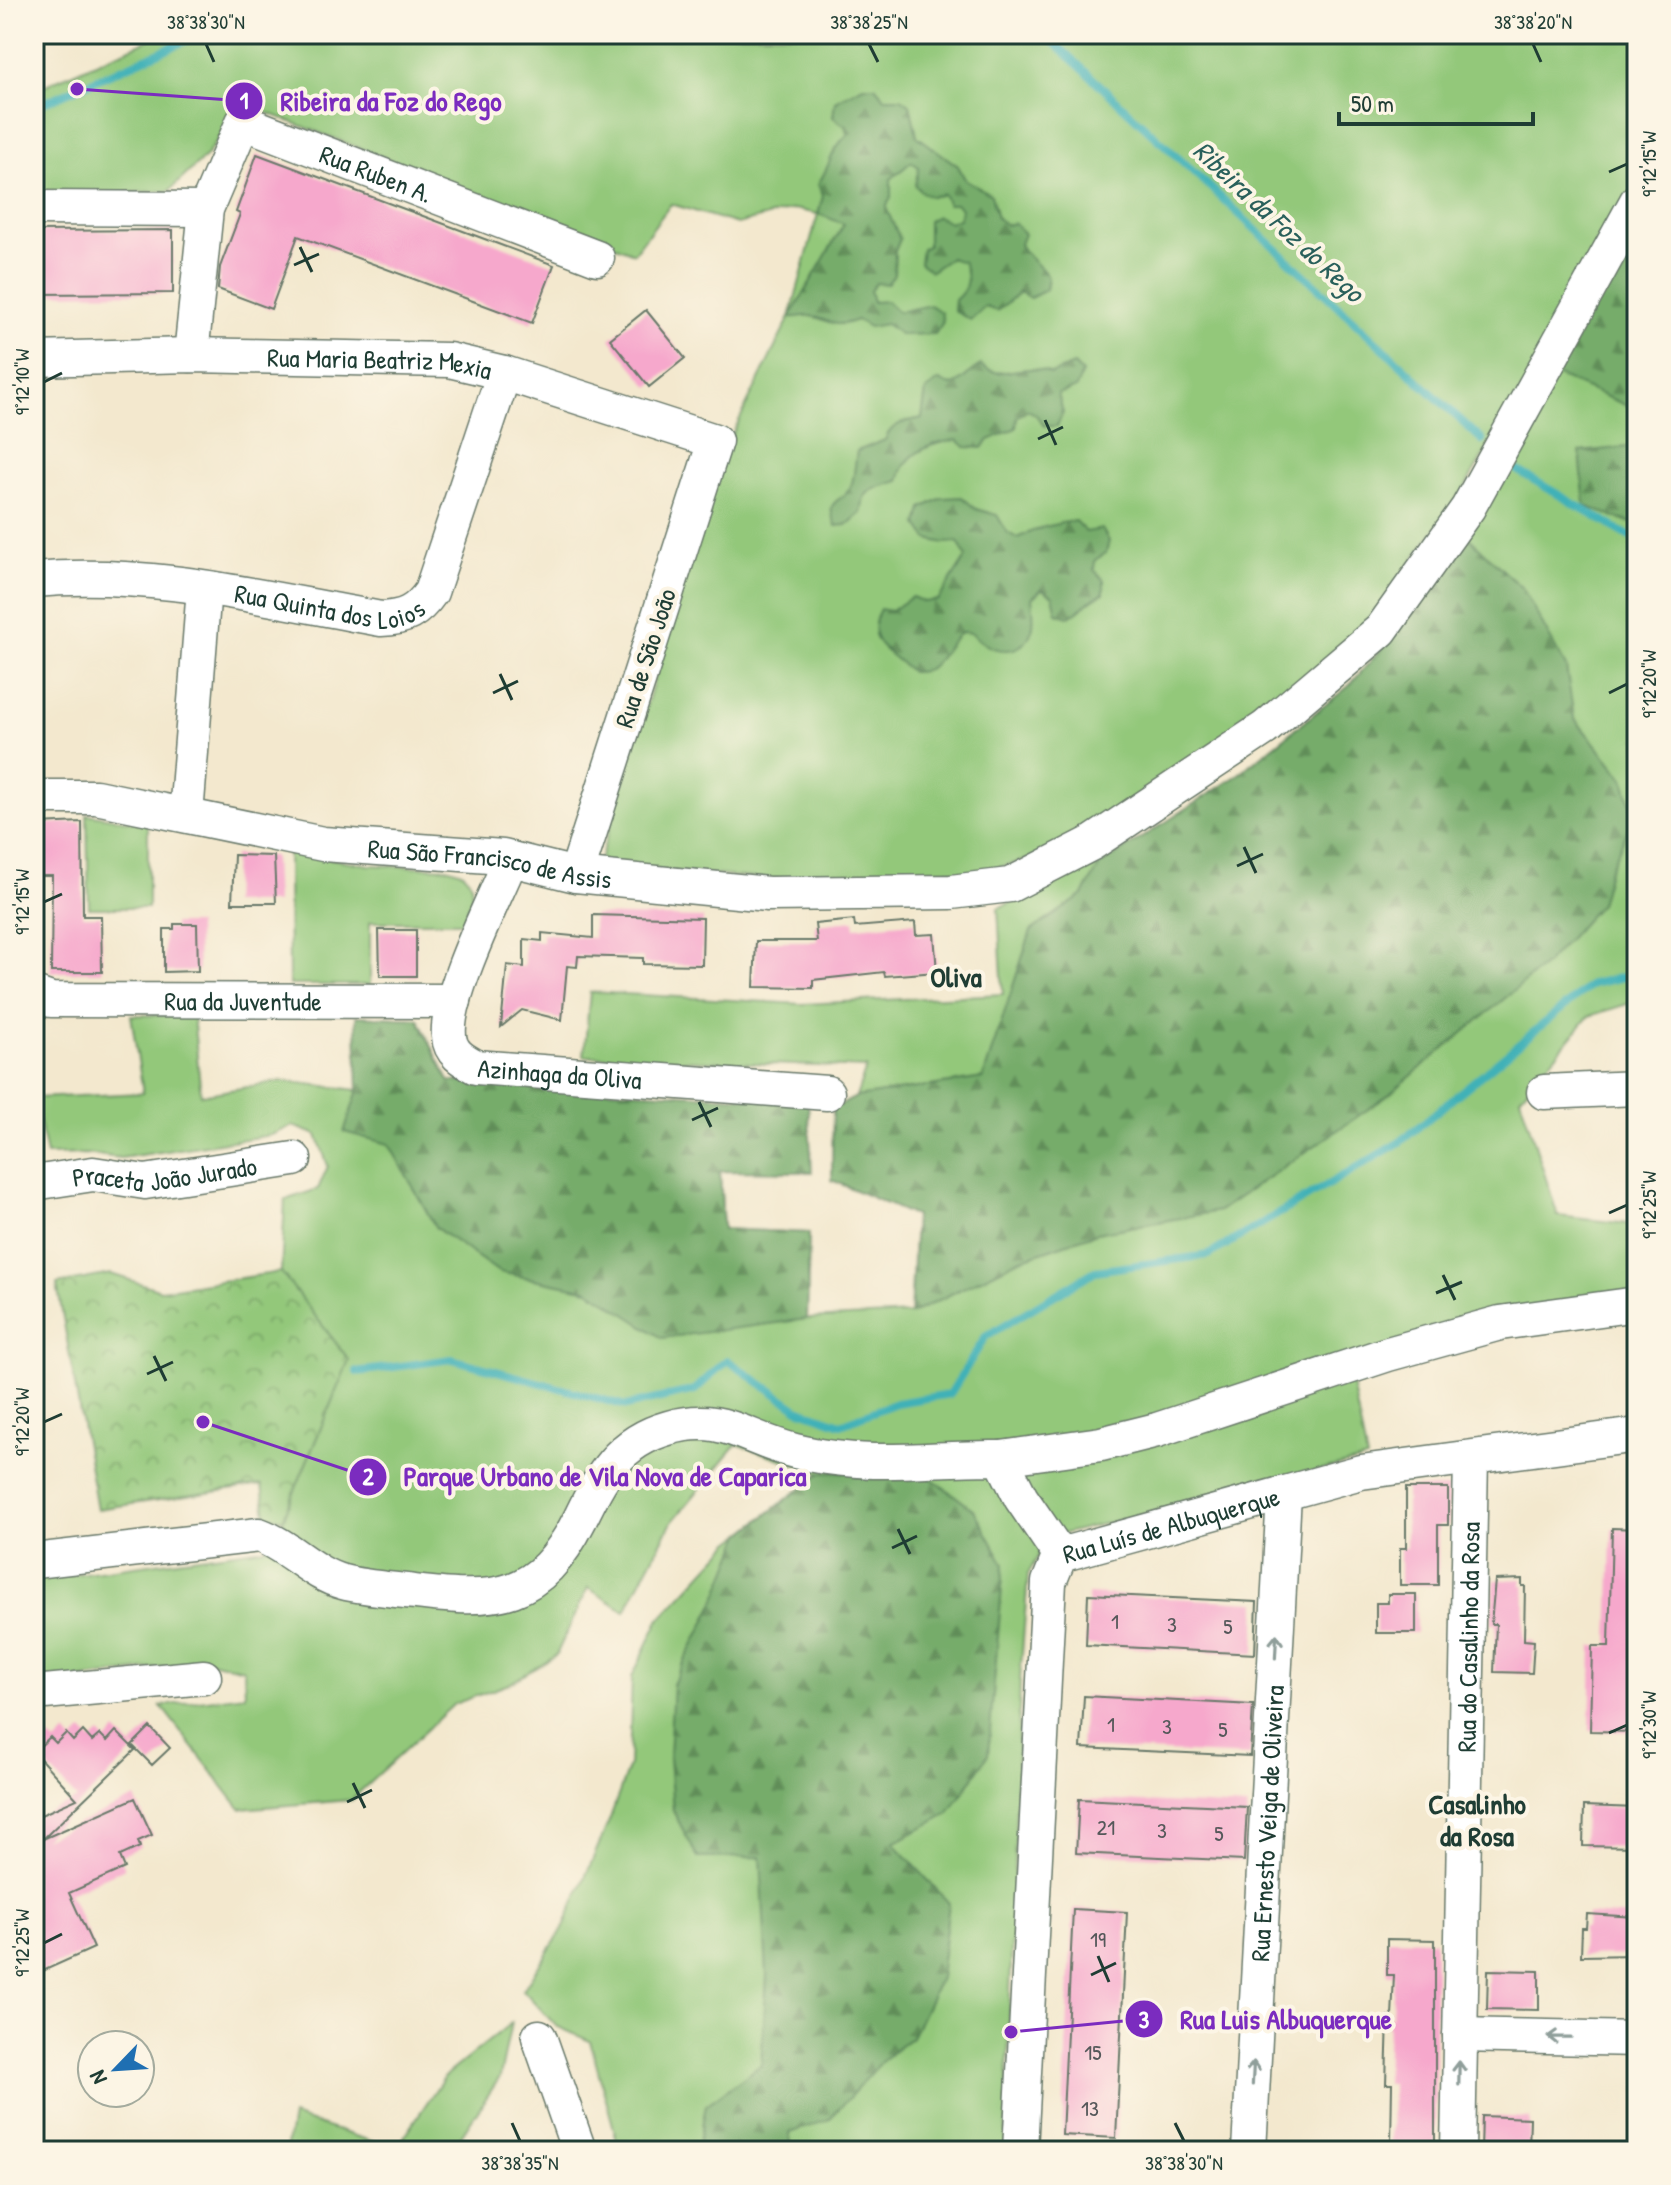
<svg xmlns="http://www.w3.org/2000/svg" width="1671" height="2185" font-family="'Patrick Hand',sans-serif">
<defs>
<pattern id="forest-firs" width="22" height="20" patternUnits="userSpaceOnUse" patternTransform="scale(2)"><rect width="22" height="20" fill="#76ac6a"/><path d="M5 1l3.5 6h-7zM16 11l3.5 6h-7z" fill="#608d58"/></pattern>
<pattern id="park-crowns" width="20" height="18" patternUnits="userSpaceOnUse" patternTransform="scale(2)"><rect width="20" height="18" fill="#93c87a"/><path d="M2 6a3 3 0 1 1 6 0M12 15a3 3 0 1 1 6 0" fill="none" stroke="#77a465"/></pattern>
</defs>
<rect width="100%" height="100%" fill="#fcf5e5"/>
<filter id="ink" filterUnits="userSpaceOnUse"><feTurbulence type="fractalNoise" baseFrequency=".0125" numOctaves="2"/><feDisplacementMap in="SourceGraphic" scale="16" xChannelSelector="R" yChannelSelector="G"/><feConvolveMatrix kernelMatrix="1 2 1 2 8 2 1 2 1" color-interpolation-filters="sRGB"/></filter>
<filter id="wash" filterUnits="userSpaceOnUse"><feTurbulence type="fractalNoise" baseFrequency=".006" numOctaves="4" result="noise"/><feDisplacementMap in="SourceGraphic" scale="32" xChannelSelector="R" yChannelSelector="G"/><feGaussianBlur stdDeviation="1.8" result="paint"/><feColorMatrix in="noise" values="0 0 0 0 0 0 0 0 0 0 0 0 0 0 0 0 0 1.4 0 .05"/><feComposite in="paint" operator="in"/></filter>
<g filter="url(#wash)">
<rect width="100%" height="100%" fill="#f3e8ce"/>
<path fill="#93c87a" stroke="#598257" stroke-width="2" d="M162,34H1637V191L1464,489L1352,644L1078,840L1026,860L968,876L769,879L598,866L722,455L790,317L818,214L794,209L737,224L671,204L634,253L242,103L207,155L169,191L34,196V90Z
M1637,219V1001L1589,1016L1520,1097L1558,1216L1637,1225V1297L1351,1379L1367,1459L1049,1537L1028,1574L1020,1681L1005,2151H620L590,2041L556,2026L523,1990L563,1929L609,1821L629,1765L632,1677L659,1620L730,1543L820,1473L737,1444L672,1522L625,1611L588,1588L556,1655L509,1684L454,1704L351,1800L241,1809L161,1706L245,1695L244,1669L210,1661L34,1685V1580L264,1548L285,1530L283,1519L349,1360L281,1272L285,1200L318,1189L328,1166L317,1135L293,1126L271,1135L121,1158L87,1154L46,1155L35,1098L143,1093L131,1015L193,1016L201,1095L282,1081L358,1090L356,1016L418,1019L449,1081L812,1172L720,1170L723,1229L809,1233L807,1319L910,1314L915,1216L832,1180L833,1109L856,1097L866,1068L584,1056L590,992L802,1004L1003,994L998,908L1100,865L1235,777L1349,686L1434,590L1467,536Z
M87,814L148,824V908H89Z
M288,852L370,865L450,868L462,872L471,882L472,896L463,922H370V985H289Z
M511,2023L500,2077L451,2151H286L292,2116L396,2149L444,2077Z"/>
<path fill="url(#forest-firs)" stroke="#4a744f" stroke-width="2" d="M863,86H875L885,98H901L910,104L917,136L958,166L965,179L991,195L997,218L1006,225L1015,223L1024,234L1020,244C1027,259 1039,263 1048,277L1046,290L1030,298L1020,292L997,311L985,307L971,320L954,311L955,300C969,288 969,279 963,262L950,258L931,271L920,263L922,249L928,246V221L937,216L949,222L959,219L961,209L957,204H948L943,194C930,199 923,195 915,185L919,167L911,162L891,179V197L886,208L900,239L895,251L894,275L887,284L876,283L870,291L873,302L887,301L898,312L930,305L941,312L943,322L935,334L901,335L886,324L869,327L857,320C830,330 831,319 810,316C804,315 797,318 790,317L844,224L818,214L823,196L818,184C832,163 829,152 848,134L845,126L833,117L835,101Z
M1637,221V410L1546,371Z
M981,365C1002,384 1021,359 1051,374L1074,365L1082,373L1076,388L1058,394L1063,413L1057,426H1044L1036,415L1028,410L1017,417L1016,428L989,440L982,448L966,447L957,440C931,443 904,452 899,481L872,489L864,497L861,513L847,525L836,526C822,494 845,506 852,483C855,473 855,461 857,451L885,440C891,423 906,421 922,418L926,390L939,381L951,386C964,381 969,371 981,365Z
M1637,446V525L1585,506L1580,452Z
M962,497L976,509L997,515L1007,532L1017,538C1035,529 1055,523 1075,521L1086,532L1102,529L1109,541L1106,553L1095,560L1094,570L1104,580V593C1090,598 1084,609 1068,617L1057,613L1053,596L1042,589L1032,598C1033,607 1035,621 1032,630C1022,660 987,652 972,633L962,632C942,645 940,674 911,672C891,651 862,645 880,609L891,611L912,597L924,602L938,600L966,557L958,542L944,543L928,539L918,525L922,508L942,498Z
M1467,536L1523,589L1566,667L1574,718L1624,779L1634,817L1609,871L1600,904L1546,964L1386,1097L1219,1211L1097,1233L1021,1259L911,1314L915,1216L832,1180L833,1109L856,1097L983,1078L1031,931L1083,895L1100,865L1235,777L1349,686L1439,582Z
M356,1016L418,1019L449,1081L808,1101L812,1172L720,1171L723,1229L809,1233L807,1319L662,1338L589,1290L499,1272L436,1228L389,1144L344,1132L358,1090Z
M919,1469L974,1510L1004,1564L988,1755L949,1813L894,1843L949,1903L940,1978L912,2037L885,2058L829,2120L789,2133L793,2151H697L706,2105L761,2065L767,1976L761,1857L698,1858L673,1811L669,1757L673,1684L713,1606L742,1534L821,1473Z"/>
<path fill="url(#park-crowns)" stroke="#598257" stroke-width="2" d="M281,1272L349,1360L283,1519L266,1515L262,1485L97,1509L57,1284L111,1274L161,1290Z"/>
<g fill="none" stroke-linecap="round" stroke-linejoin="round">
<path stroke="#40b1b7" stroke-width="8" d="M1045,34L1482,440
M34,107L201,34
M1515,469L1637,541
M357,1372L452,1359L626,1406L695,1390L727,1360L798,1409L841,1424L896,1403L950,1394L986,1336L1095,1271L1209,1255L1400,1142L1592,984L1637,974"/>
</g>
<g id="blocks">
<path fill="#f6a8cc" d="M257,154L554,265L532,323L298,236L271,309L218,289L220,267L240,214L236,212Z
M173,230V293L34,294V231Z
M646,310L685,358L649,387L610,339Z
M82,822L83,916H101L102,972H51L52,876H40L38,824Z
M234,855L274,856L276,903H232Z
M593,915L703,918L702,965L643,964V958L578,956L577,967L567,966L562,1020L522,1010L501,1027L507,965L524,967V939L542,941V933L593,938Z
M854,920L855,927L915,922L916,935L934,934L937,972L885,976L884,972L813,980V988L754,987L756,941H817L815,924Z
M174,924H197L198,971L164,972V929H174Z
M379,930H416V976H380Z
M1406,1488H1448V1525H1438V1585H1400V1548H1406Z
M1612,1528L1637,1529V1732L1590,1731L1592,1646H1609Z
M1522,1579V1586H1525L1524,1640L1534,1641L1532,1673L1494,1672L1496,1624H1491L1495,1580Z
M1088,1594L1257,1602L1255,1654L1086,1645Z
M1388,1594H1416V1633H1376V1603H1388Z
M1084,1696L1253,1705L1250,1756L1081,1748Z
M150,1727L170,1748L152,1765L132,1745Z
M83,1731L92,1741L100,1734L107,1741L116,1731L135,1750L43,1839L135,1798L152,1835L138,1841L140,1847L120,1856L125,1868L69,1893L94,1948L34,1975V1818L77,1799L34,1752L50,1737L56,1743L66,1733L73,1741Z
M1079,1799L1247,1807L1244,1861L1076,1853Z
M1584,1806L1637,1808V1847L1583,1846Z
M1073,1909L1127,1912L1116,2138L1062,2135Z
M1587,1914L1636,1917V1955L1581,1956L1582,1928H1586Z
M1387,1939L1435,1940V2145L1391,2144L1392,2084H1386L1388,2016L1392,2017L1394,1975H1387Z
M1488,1970L1539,1971V2010L1487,2009Z
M1482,2116L1530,2118L1529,2151H1481Z"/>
</g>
</g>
<g filter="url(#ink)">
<use href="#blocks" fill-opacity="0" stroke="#69796a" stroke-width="2"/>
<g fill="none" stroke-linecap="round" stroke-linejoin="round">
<defs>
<g id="minor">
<path d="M34,208L206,209"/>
<path id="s1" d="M191,355L206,209L243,122L597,258"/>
<path id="s2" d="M34,359L191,355L449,360L504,373L715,441L576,875"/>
<path id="s3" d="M34,580C150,569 267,599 381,619C405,618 417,612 431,592L504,373"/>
<path id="s4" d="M34,797H96L323,844L503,857L576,875L768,894L951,892L1010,885L1092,843L1265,728L1381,630L1468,508L1637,201"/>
<path d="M186,815L204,588"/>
<path id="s5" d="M511,859C494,900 445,996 449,1036C450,1053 463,1060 476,1067L827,1093"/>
<path id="s6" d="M34,994L51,1000L454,1001"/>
<path d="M1544,1092L1637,1088"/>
<path id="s7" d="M34,1183L93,1174L145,1182L294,1159"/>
<path d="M1001,1458L1101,1444L1157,1430L1388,1354L1500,1323L1637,1304"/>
<path d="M34,1561L259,1535C289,1546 312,1574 343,1582C366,1588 391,1589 415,1592C496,1602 539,1601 580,1519C601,1476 618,1442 668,1428C724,1412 745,1439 795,1451C819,1457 849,1460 873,1461C916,1462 958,1457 1001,1458L1021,1498L1060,1555"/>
<path d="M34,1693L204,1677"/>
<path d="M1460,2035L1637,2039"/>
<path d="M539,2037L579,2151"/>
<path id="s8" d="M1020,2151L1049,1582L1060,1555L1361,1472L1637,1435"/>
<path id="s9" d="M1249,2151L1284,1494"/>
<path id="s10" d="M1458,2151L1471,1458"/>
</g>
</defs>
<use href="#minor" stroke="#69796a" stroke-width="37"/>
<use href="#minor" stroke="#fff" stroke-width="34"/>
</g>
<defs><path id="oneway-shaft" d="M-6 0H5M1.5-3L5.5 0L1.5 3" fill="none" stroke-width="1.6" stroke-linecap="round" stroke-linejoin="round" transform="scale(2)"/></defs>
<g stroke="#8f9e9a">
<use href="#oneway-shaft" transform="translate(1276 1646) rotate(-87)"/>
<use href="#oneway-shaft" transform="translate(1559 2037) rotate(-179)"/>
<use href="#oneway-shaft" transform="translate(1253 2073) rotate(-87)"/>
<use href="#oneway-shaft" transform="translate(1459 2073) rotate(-89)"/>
</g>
</g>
<path fill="none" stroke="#1f3d34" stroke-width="3" d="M206,44L214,62M869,44L878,62M1533,44L1541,62M1609,172L1627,164M300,247L312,272M294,265L319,254M44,382L62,373M1045,420L1056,445M1038,439L1063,427M500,674L512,700M493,693L518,681M1609,693L1627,684M1244,847L1256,873M1237,866L1263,854M44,902L62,894M699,1102L711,1127M692,1120L718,1108M1609,1213L1627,1205M1443,1275L1455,1300M1436,1293L1462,1282M154,1356L166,1381M147,1374L173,1362M44,1422L62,1414M898,1529L910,1554M892,1548L917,1536M1609,1733L1627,1725M353,1783L365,1808M347,1802L372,1790M44,1943L62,1934M1098,1956L1109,1982M1091,1975L1116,1963M512,2123L520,2141M1175,2123L1184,2141"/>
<g text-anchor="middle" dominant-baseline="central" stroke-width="8" stroke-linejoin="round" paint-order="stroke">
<g font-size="22" fill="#55585a">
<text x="1115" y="1621">1</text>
<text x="1172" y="1624">3</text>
<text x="1228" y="1626">5</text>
<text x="1111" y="1724">1</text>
<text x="1167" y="1726">3</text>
<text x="1223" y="1729">5</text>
<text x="1106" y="1827">21</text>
<text x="1162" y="1830">3</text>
<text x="1219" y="1833">5</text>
<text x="1098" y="1939">19</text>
<text x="1093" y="2052">15</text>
<text x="1090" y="2108">13</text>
</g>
<g font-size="26" fill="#1f3d34" stroke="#fcf5e5">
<text stroke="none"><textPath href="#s1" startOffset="384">Rua Ruben A.</textPath></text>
<text stroke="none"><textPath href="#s2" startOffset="346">Rua Maria Beatriz Mexia</textPath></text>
<text stroke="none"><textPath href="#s3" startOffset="298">Rua Quinta dos Loios</textPath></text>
<text transform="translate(645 658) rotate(-72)">Rua de São João</text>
<text stroke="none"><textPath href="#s4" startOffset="462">Rua São Francisco de Assis</textPath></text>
<text stroke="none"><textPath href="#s6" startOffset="210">Rua da Juventude</textPath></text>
<text stroke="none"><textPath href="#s5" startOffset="316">Azinhaga da Oliva</textPath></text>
<text stroke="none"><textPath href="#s7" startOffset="132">Praceta João Jurado</textPath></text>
<text stroke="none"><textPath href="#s8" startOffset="714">Rua Luís de Albuquerque</textPath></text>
<text stroke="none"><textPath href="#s10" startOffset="514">Rua do Casalinho da Rosa</textPath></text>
<text stroke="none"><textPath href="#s9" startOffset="328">Rua Ernesto Veiga de Oliveira</textPath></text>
</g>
<g font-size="28" font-style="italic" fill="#29605b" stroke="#fcf5e5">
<text transform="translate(1279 221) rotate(43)">Ribeira da Foz do Rego</text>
</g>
<g font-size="28" font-weight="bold" fill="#1f3d34" stroke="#fcf5e5">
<text x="956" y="977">Oliva</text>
<text x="1477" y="1804">Casalinho<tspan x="1477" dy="32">da Rosa</tspan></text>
</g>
</g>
<path fill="none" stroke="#7b2cbf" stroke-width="3" d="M77 89L244 101M203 1422L368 1477M1011 2032L1144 2019"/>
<g fill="#7b2cbf" stroke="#fcf5e5" stroke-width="3">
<circle cx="77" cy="89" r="8"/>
<circle cx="203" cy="1422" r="8"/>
<circle cx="1011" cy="2032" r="8"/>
<circle cx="244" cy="101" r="20"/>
<circle cx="368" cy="1477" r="20"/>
<circle cx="1144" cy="2019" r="20"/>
</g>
<g font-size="24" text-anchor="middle" font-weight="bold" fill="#fff">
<text x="244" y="109">1</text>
<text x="368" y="1485">2</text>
<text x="1144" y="2028">3</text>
</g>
<g font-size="28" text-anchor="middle" font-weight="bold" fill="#7b2cbf" stroke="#fcf5e5" stroke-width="8" stroke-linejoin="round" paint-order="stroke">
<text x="391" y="111">Ribeira da Foz do Rego</text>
<text x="605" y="1486">Parque Urbano de Vila Nova de Caparica</text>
<text x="1286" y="2029">Rua Luis Albuquerque</text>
</g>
<rect width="1671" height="2185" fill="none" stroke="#fcf5e5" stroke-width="88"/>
<g transform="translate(116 2069) rotate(245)"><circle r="38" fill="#fcf5e5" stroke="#a4ab9e" stroke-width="2"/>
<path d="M0-6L14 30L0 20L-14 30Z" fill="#1f6fb2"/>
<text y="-12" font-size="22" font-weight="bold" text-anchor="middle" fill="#1f3d34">N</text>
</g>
<path d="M1339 112v12h194v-12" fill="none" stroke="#1f3d34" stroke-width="4"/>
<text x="1351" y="112" font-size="24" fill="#1f3d34" stroke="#fcf5e5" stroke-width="6" paint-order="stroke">50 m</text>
<rect x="44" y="44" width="1583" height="2097" fill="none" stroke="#1f3d34" stroke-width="3"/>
<g font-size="20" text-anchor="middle" fill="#1f3d34">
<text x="206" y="29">38°38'30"N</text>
<text x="869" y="29">38°38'25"N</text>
<text x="1533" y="29">38°38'20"N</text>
<text transform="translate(1649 164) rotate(-90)" y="7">9°12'15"W</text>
<text transform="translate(22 382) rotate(-90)" y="7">9°12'10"W</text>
<text transform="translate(1649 684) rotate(-90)" y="7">9°12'20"W</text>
<text transform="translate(22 902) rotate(-90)" y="7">9°12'15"W</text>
<text transform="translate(1649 1205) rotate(-90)" y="7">9°12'25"W</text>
<text transform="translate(22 1422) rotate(-90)" y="7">9°12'20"W</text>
<text transform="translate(1649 1725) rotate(-90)" y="7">9°12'30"W</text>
<text transform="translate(22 1943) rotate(-90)" y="7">9°12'25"W</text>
<text x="520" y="2170">38°38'35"N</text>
<text x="1184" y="2170">38°38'30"N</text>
</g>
</svg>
